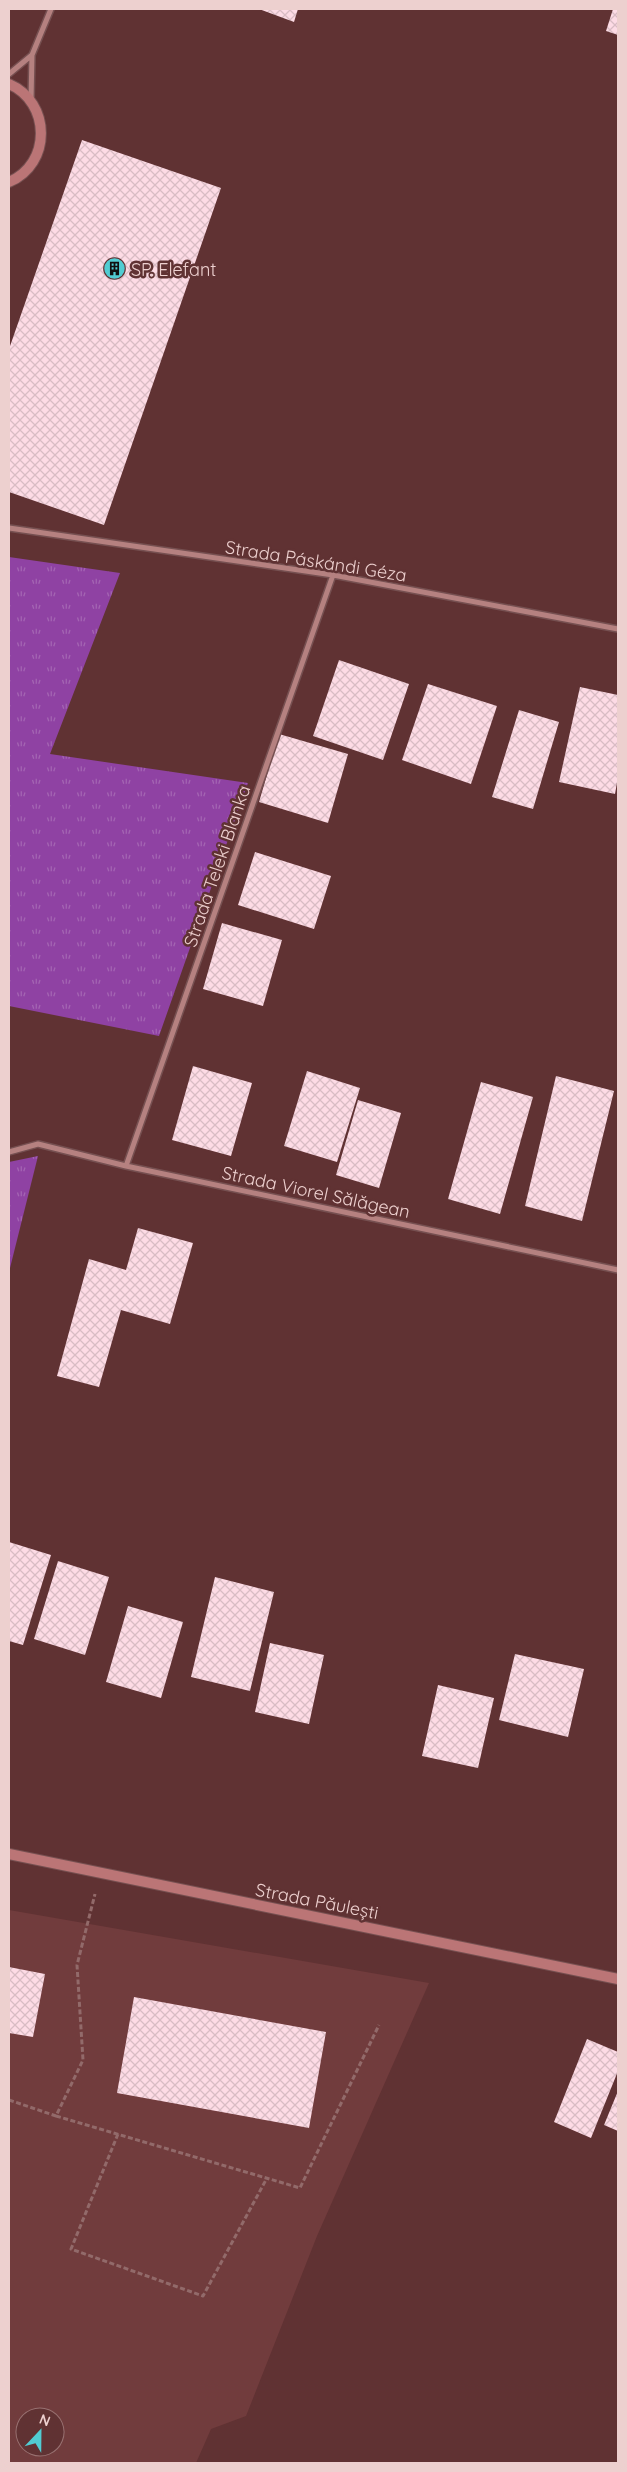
<svg xmlns="http://www.w3.org/2000/svg" width="627" height="2472" font-family="Quicksand,sans-serif">
<defs>
<pattern id="grass-tufts" width="24" height="20" patternUnits="userSpaceOnUse" patternTransform="scale(1.25)"><rect width="24" height="20" fill="#8f42a3"/><path d="M3 7l-1-3M5 7V3M7 7l1-3M15 17l-1-3M17 17v-4M19 17l1-3" fill="none" stroke="#a465b3"/></pattern>
<pattern id="building-cross-hatch" width="8" height="8" patternUnits="userSpaceOnUse" patternTransform="scale(1.25)"><rect width="8" height="8" fill="#fddbe5"/><path d="M0 0l8 8M0 8l8-8" fill="none" stroke="#d9bcc4"/></pattern>
</defs>
<rect width="100%" height="100%" fill="#603233"/>
<path fill="#713c3d" fill-rule="evenodd" d="M9,1910L429,1983L317,2236L246,2416L211,2429L196,2463H9ZM25,2417H55V2447H25Z"/>
<path fill="url(#grass-tufts)" d="M9,557L120,573L50,754L248,783L159,1036L9,1006Z
M38,1156L9,1272V1162Z"/>
<path fill="url(#building-cross-hatch)" d="M259,9H298L294,22Z
M613,9H618V35L606,31Z
M82,140L221,188L104,525L9,492V349Z
M339,660L409,684L383,760L313,736Z
M428,684L497,706L471,784L402,760Z
M580,687L618,695V777L615,794L559,782Z
M519,710L559,722L533,809L492,797Z
M279,734L348,754L328,823L259,802Z
M255,852L331,876L314,929L238,905Z
M222,923L282,940L263,1006L203,989Z
M193,1066L252,1083L231,1156L172,1140Z
M307,1071L360,1088L337,1162L284,1146Z
M556,1076L614,1091L582,1221L525,1206Z
M481,1082L533,1097L500,1214L448,1199Z
M358,1100L401,1113L379,1188L336,1175Z
M138,1228L193,1243L170,1324L121,1310L99,1387L57,1376L89,1259L126,1270Z
M9,1542L51,1555L23,1645L9,1641Z
M58,1561L109,1577L85,1655L34,1639Z
M215,1577L274,1592L250,1691L191,1677Z
M128,1606L183,1622L161,1698L106,1682Z
M270,1643L324,1655L309,1724L255,1712Z
M515,1654L584,1669L568,1737L499,1720Z
M438,1685L494,1698L478,1768L422,1756Z
M9,1967L45,1974L33,2037L9,2033Z
M134,1997L326,2032L309,2128L117,2093Z
M587,2039L618,2052V2071L591,2138L554,2122Z
M618,2091V2131L604,2125Z"/>
<g fill="none" stroke-linecap="round" stroke-linejoin="round">
<defs>
<path id="street" d="M9,74L32,55
M31,100L32,55L51,9
M9,528L333,575L618,629
M9,1152L38,1144L126,1166L618,1270
M126,1166L333,575"/>
<path id="secondary" d="M9,84C51,102 52,164 9,182
M9,1854L618,1979"/>
</defs>
<use href="#street" stroke="#765051" stroke-width="8"/>
<use href="#secondary" stroke="#765051" stroke-width="12"/>
<path stroke="#926a6a" stroke-width="3" stroke-dasharray="5 2.5" stroke-linecap="butt" d="M9,2100L56,2116L83,2060L77,1965L95,1894
M56,2116L300,2188L379,2025
M118,2134L71,2249L203,2296L267,2178"/>
<use href="#street" stroke="#b58180" stroke-width="5"/>
<use href="#secondary" stroke="#bb7576" stroke-width="10"/>
</g>
<defs>
<symbol id="building-disc" viewBox="-11 -11 22 22"><circle r="9.5" fill="#51ccd2" stroke="#603233"/><path d="M-4-6H4V6H1V3H-1V6H-4ZM-2.5-4.3h1.7v1.8h-1.7ZM.8-4.3h1.7v1.8H.8ZM-2.5-1h1.7V.8h-1.7ZM.8-1h1.7V.8H.8Z" fill="#111"/></symbol>
</defs>
<g fill-rule="evenodd">
<use href="#building-disc" x="102" y="256" width="25" height="25"/>
</g>
<g text-anchor="middle" dominant-baseline="central" stroke-width="5" stroke-linejoin="round" paint-order="stroke">
<g font-size="18" fill="#edd0cf" stroke="#603233" text-anchor="start">
<text x="131" y="269">SP. Elefant</text>
</g>
<g font-size="18" fill="#edd0cf" stroke="#603233">
<text transform="translate(316 561) rotate(9)">Strada Páskándi Géza</text>
<text transform="translate(217 866) rotate(-71)">Strada Teleki Blanka</text>
<text transform="translate(316 1192) rotate(12)">Strada Viorel Sălăgean</text>
<text transform="translate(317 1901) rotate(11)">Strada Păulești</text>
</g>
</g>
<rect width="627" height="2472" fill="none" stroke="#edd0cf" stroke-width="20"/>
<g transform="translate(40 2432) rotate(22)"><circle r="24" fill="#603233" stroke="#987171"/>
<path d="M0-4L9 19L0 12L-9 19Z" fill="#51ccd2"/>
<text y="-8" font-size="14" font-weight="bold" text-anchor="middle" fill="#edd0cf">N</text>
</g>
</svg>
